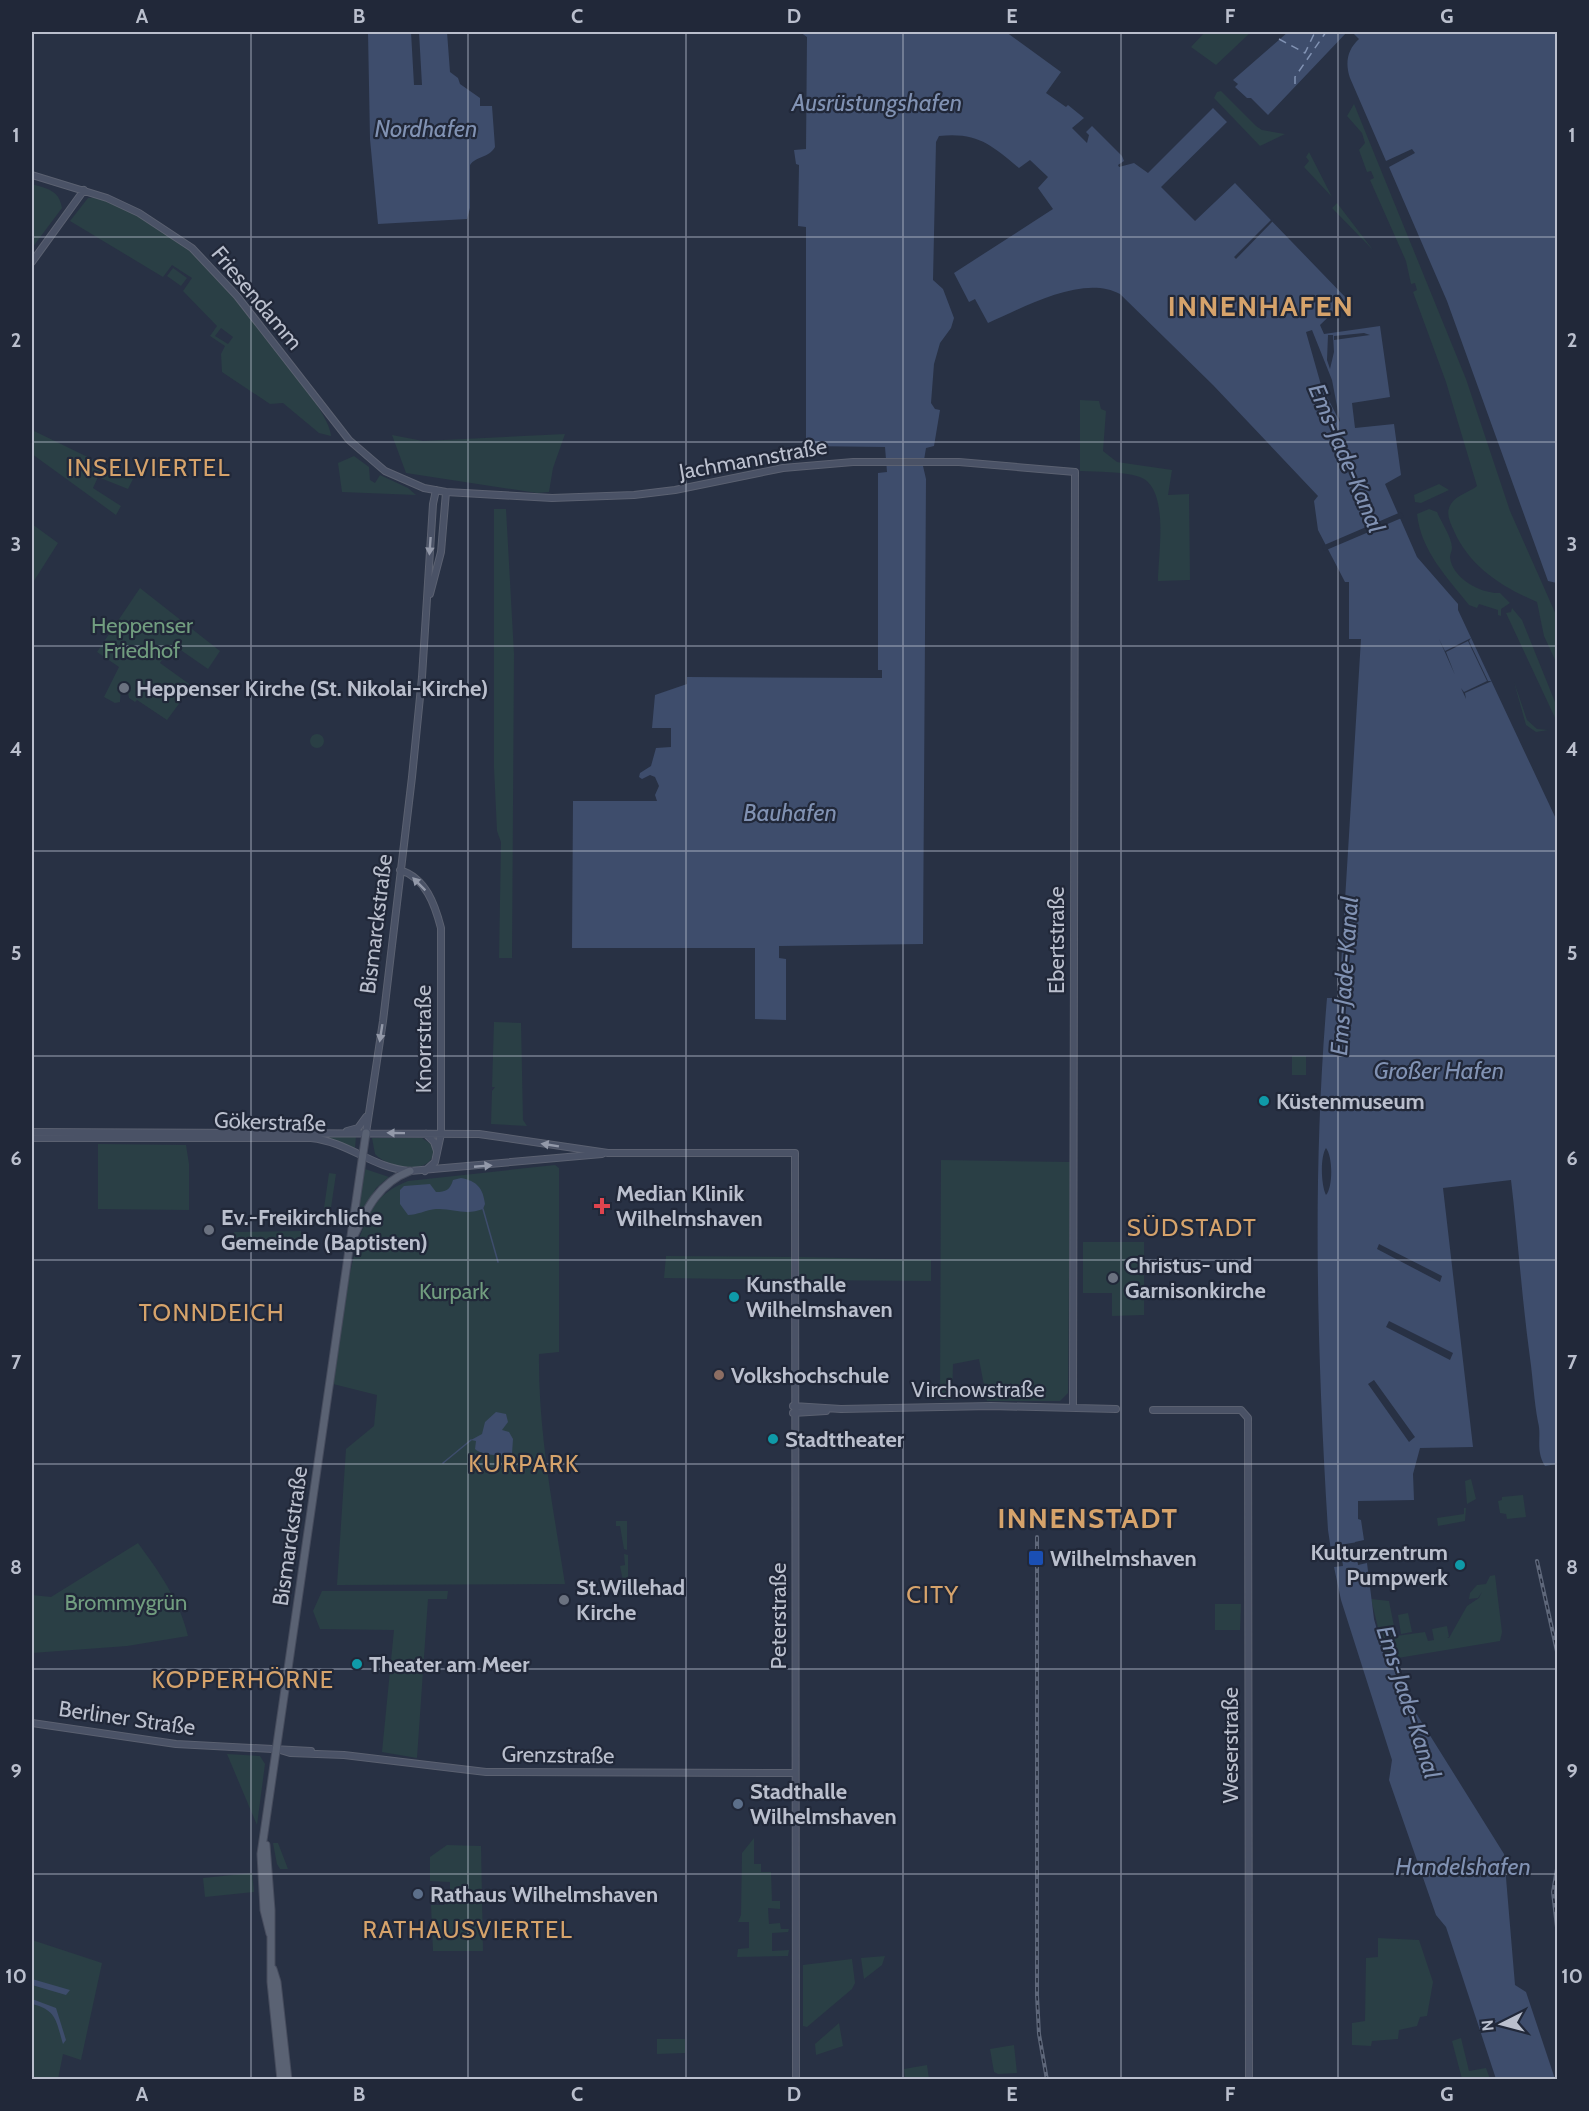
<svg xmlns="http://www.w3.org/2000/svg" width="1589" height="2111" font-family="Cabin,sans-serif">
<rect width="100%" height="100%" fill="#283144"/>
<path fill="#2a3f45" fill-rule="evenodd" d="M1205,32H1251L1216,65L1191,47Z
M1221,91L1256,126L1262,130L1285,134L1260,146L1214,98L1217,92Z
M1354,104L1466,379L1510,511L1557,617V664L1544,636L1537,602C1502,587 1470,567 1454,531C1450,522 1445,513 1451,504C1456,495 1470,492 1477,486L1446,382L1413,292L1417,290L1415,283L1411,284L1406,261L1370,180L1374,178L1371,171L1367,172L1359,150L1365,143L1362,133L1347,116Z
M1309,152L1332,197L1304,167L1309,161L1306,157Z
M32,184C48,189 59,190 62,208L32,248Z
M100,197C132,211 165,226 192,249C216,270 333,411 331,436L319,433L283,403L270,404L222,372L221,354L225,346L210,336L217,326L183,291L192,278L172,265L163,277L70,221L88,198ZM221,328L233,337L228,344L215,336Z
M1337,203L1373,250L1332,208Z
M173,268L187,278L181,286L167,276Z
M1080,400L1099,401L1101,409L1106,411L1103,451L1117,462L1172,470L1168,495L1189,494L1190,580L1158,581C1158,555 1170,488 1140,477C1122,471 1098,472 1080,471Z
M32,430L133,479L128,489L98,477L93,488L121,506L116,515L32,454Z
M565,434L553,468L549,492L537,493L406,473L392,435L423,441Z
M354,456L369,467L370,480L375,483L380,475L408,488L416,495L342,492L338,463Z
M1439,484L1449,490L1421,503L1415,502L1414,495Z
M494,509H506L514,654L512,958H499L501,842L497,831L494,768Z
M1429,509L1437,512C1441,522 1452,537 1452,548C1452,551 1450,554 1450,557C1452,579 1482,594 1500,593L1510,603L1501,609V616L1498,615V610L1479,604L1477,608L1469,605C1447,577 1421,551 1417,514Z
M32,524L58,543L32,584Z
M140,588L220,651L208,669L172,644L160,663L192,686L167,720L137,700L135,702L129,698L126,681L121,685L120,702L115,703L104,697L119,667L97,652Z
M1512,608L1522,620L1557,707V722L1506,613L1511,612Z
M1514,682L1527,720L1537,729L1548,730L1536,732L1526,725Z
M310 741a7 7 0 1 1 14 0a7 7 0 1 1-14 0Z
M494,1022L521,1023L523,1120L527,1126L491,1124L492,1091L495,1087H492Z
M1292,1056H1306V1075H1292Z
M320,1136H356L355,1149Z
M372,1138H422L432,1145C441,1177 388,1169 375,1154Z
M98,1144L186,1145L189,1164V1210L98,1209Z
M941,1160L1070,1162L1068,1393L1060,1401H987L979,1359L953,1364L952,1400H940Z
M555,1165L559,1168V1352L539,1354C538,1431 553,1507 565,1584L337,1585L346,1449L374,1426L377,1395L333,1384C342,1333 346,1248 375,1205C383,1193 394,1187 408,1181Z
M365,1169L389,1177L376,1188L355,1227Z
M329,1173L336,1174L329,1221L324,1220L323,1215Z
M301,1231L302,1240H234V1232Z
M1083,1242H1144V1315L1112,1316V1293H1083Z
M666,1256L792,1257L791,1280L664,1278Z
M798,1257L931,1260V1281L797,1280Z
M1471,1479L1476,1499L1467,1504L1465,1481Z
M1523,1495L1526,1517L1507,1519L1506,1514L1500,1513L1498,1501L1502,1500V1497Z
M1464,1508H1466L1465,1521L1438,1526L1437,1518L1464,1514Z
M616,1521H627V1550L624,1549L620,1526H616Z
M138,1543C159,1572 180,1601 188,1636L127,1646L32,1653V1595L51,1597Z
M624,1554L628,1555V1596H626L620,1566L625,1565Z
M1495,1575L1502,1632L1500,1641L1386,1660L1371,1599L1389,1601L1396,1636L1425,1632L1428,1641L1434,1640L1432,1629L1447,1626L1449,1637L1447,1638H1449L1467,1606L1479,1598L1482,1592L1478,1598L1469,1599L1470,1593L1477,1585L1486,1584L1490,1576Z
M322,1591H448L447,1599H428L417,1758L382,1752L394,1630L320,1629L313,1611Z
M1215,1604H1241L1240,1630H1215Z
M1408,1613L1412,1632L1401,1634L1398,1615Z
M227,1754L260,1756L265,1764L257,1825Z
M754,1838V1864H761V1872H771L772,1901H780V1909L768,1908L769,1924L780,1923L781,1929H789L788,1932L772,1933V1951L789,1950L788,1956L737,1957L738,1949L749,1948V1922H738L741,1915L742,1853Z
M273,1843H278L288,1869H280L277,1864Z
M447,1845L481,1846L483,1951H433L431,1905H444L445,1902L450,1901V1882L430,1881V1857Z
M252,1873L254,1892L205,1897L203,1878Z
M1378,1938L1419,1940L1433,1982L1427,2016L1420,2017L1417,2026L1399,2030L1398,2039L1372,2041L1371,2046L1352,2045V2023L1365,2021L1366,1958L1378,1957Z
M32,1940L102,1963L81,2060L63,2054L58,2079H32Z
M885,1956L882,1965L864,1979L861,1958Z
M852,1959L855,1983L852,1989L807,2027L803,2026V1965Z
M839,2023L843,2046L816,2055L815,2044Z
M1461,2038L1469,2071L1486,2068L1490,2079H1462L1452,2041Z
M657,2039H685V2053L657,2054Z
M1014,2045L1017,2073L998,2074L994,2072L990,2049Z
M927,2065L929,2079H905L904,2069Z"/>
<path fill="#3e4d6c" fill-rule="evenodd" d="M368,32H447L450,72L458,78L460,84L480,98V106H492L495,147C489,158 476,156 470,165V208L467,219L378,224L370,139Z
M800,32H1006L1061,72L1046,93L1066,107L1068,105L1084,118L1072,128L1087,143L1089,135L1086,132L1092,126L1122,156L1124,161L1118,165L1119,167L1134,163L1148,173L1213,108L1227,122L1161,187L1195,221L1235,183L1347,299L1320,325L1324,334L1380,326L1390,397L1352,403L1355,428L1394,424L1401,475L1385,484L1417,557L1458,604V610L1557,821V1464L1545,1466C1535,1450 1542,1436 1538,1422C1534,1401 1533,1379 1530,1358C1522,1300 1518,1239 1511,1180L1443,1188L1473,1447L1420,1448L1413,1474L1414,1500L1358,1501V1519L1361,1520L1364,1540L1355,1542L1356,1551L1365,1550V1554L1357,1556L1358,1565L1367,1563L1374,1619L1386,1663L1405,1679L1416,1713L1504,1854L1515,1985L1526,1992L1555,2079H1496L1446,1927L1436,1915L1389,1780L1392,1760L1341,1600L1334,1567L1343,1566L1342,1559H1334L1332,1557L1328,1530C1317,1353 1312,1174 1327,998H1339L1361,639H1349V582H1345L1318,530L1314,501L1318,496L1213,385L1120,294C1083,274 1025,307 988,323L975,299L969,302L954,273L1053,209L1038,188L1048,177L1030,160L1019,168C991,145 978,132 939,136L936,142L933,280L943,289L954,318L951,328L940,343L934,364L931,403L935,409L940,410L934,446L926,448L923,466L926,479L923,944L779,946V958L786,959V1020L755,1019V948H572L573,801H657L655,795L659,786L655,777L650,775L642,779L639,777L640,773L651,766L656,748L671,747V728H652L655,695L687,684V677L882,678V670H878V473L887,472L885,447L806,446V227L798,226L799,165L796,164L794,150L806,149L807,37ZM1312,330L1332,380L1340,422L1321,385L1306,332ZM1364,333L1370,335L1334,340V336ZM1328,335H1333L1334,352L1330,369L1327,360ZM1326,1148C1333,1157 1333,1187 1326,1195C1321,1185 1320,1157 1326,1148ZM1379,1244L1442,1276L1440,1282L1377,1249ZM1389,1321L1453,1353L1450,1360L1386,1327ZM1374,1380L1415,1437L1409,1442L1368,1384Z
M1288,32H1347L1268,115L1251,98H1247L1235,87L1238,84L1233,80Z
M1352,32H1557V583L1548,581L1447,301L1389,167L1415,153L1412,149L1386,161L1350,78C1345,63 1347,50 1359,39Z
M461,1178C477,1181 483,1188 485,1204L483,1209C465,1216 453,1208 436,1209C426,1210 417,1215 408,1215L400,1204V1190L404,1186L430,1184L436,1192C446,1192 450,1190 453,1180Z
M496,1412L506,1414L508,1422L502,1430L509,1432L513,1439L512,1454C503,1457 481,1455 475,1449L476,1441L471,1440L482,1434L485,1422Z
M32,1979L70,1990L66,1995L32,1985Z
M32,1999L56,2008L66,2040L63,2044C56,2021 57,2010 32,2004Z"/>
<path fill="#283144" d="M411,32H419L422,85H414Z
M1273,218L1274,220L1236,259L1234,257Z
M1401,512L1404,517L1324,551L1322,546Z
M1471,638L1469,641L1488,681H1492L1465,693L1466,699L1461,688L1464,692L1487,681L1468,641L1446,652L1455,675L1439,639L1445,651Z
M1364,1541L1358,1544L1359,1548L1365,1547V1550L1329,1555L1327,1547Z"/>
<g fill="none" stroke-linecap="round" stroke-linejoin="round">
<path stroke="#3e4d6c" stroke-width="1.5" d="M483,1209L498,1262
M443,1463L471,1440"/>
<path stroke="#8192b3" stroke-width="1.5" stroke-dasharray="8 6" stroke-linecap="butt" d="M1279,39L1305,53L1315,32
M1295,84V77L1326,32"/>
<defs>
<path id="secondary" d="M32,175L107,198L139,213L192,248L237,296L349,440L385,471L424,488L446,492L552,498L634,495L675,490L783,468L853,462H959L1075,472L1073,1408
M32,262L84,190
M430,594L441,552L446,492
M400,870C426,878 435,905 441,928V1134L435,1162L425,1171
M347,1131L358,1128L366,1117
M32,1132L479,1134L608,1153H795L796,2080
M366,1133L383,1021L412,777L422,677L433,504L436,490
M426,1134L434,1142L437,1151
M32,1138H311C349,1142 372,1168 410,1171L602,1154
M793,1406L841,1409L991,1406L1116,1409
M1153,1410H1241L1248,1418L1249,2080
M793,1413L826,1411
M32,1723L176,1744L311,1751
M277,1749L290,1753L344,1755L486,1772L795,1773"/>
<path id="primary" d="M353,1238C366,1210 378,1183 410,1171
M266,1845L271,1910V1982L281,2080
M270,1934L264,1910L261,1854L366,1133
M273,1969L277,1982L288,2080"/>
</defs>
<use href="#secondary" stroke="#5b6171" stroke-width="8"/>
<use href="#primary" stroke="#464c5d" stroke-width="9"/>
<use href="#secondary" stroke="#4a5266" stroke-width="6"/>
<use href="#primary" stroke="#5a6273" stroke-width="7"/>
<defs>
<path id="rail" d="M1037,1537V1996L1039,2034L1047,2080
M1537,1561L1558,1656
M1557,1654L1558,1672
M1558,1863L1553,1892L1558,1936
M1558,1956V1979"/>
</defs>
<use href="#rail" stroke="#5e677a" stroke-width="4"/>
<use href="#rail" stroke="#212839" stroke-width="1.5" stroke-dasharray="4.5" stroke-linecap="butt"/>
</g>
<defs><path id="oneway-solid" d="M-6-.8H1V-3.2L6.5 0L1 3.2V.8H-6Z" transform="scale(1.5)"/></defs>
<g fill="#9399a9">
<use href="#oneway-solid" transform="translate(430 546) rotate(94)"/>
<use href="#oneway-solid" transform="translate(419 884) rotate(-135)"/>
<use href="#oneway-solid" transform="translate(381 1033) rotate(99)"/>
<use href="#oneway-solid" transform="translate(396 1133) rotate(-179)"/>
<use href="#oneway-solid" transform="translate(550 1145) rotate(-171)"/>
<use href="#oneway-solid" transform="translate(483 1166) rotate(-5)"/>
</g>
<path fill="none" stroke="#babfcd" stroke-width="1.5" stroke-opacity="0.55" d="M251,32V2080M468,32V2080M686,32V2080M903,32V2080M1121,32V2080M1338,32V2080M32,237H1558M32,442H1558M32,646H1558M32,851H1558M32,1056H1558M32,1260H1558M32,1464H1558M32,1669H1558M32,1874H1558"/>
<g fill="#6b7280" stroke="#212839" stroke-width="2">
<circle cx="124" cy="688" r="6"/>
<circle cx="209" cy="1230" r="6"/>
<circle cx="1113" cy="1278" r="6"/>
<circle cx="564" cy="1600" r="6"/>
</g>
<g fill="#0f9aa8" stroke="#212839" stroke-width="2">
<circle cx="1264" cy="1101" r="6"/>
<circle cx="734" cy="1297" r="6"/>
<circle cx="773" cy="1439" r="6"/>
<circle cx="1460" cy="1565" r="6"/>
<circle cx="357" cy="1664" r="6"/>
</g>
<path fill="#e0444e" stroke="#212839" stroke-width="2" d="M599 1197h6v6h6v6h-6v6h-6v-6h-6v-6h6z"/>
<circle fill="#8d6e63" stroke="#212839" stroke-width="2" cx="719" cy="1375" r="6"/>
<rect fill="#1a4fb4" stroke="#212839" stroke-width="2" x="1028" y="1550" width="16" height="16" rx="3"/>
<g fill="#5c6f8a" stroke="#212839" stroke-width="2">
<circle cx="738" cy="1804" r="6"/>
<circle cx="418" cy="1894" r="6"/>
</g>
<g text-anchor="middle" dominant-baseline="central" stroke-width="4.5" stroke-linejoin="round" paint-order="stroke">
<g font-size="22" fill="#babfcd" stroke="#212839">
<text transform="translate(257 298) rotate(50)">Friesendamm</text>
<text transform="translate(753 459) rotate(-10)">Jachmannstraße</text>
<text transform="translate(376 924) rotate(-83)">Bismarckstraße</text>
<text transform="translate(1056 940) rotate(-90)">Ebertstraße</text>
<text transform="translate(423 1039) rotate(-90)">Knorrstraße</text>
<text transform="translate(270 1122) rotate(2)">Gökerstraße</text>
<text x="978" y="1389">Virchowstraße</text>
<text transform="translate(290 1536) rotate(-82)">Bismarckstraße</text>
<text transform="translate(778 1616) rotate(-90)">Peterstraße</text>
<text transform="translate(127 1718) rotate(8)">Berliner Straße</text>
<text transform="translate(1230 1745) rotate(-90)">Weserstraße</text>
<text transform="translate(558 1755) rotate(1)">Grenzstraße</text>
</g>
<g font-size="22" fill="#719d7f" stroke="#212839">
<text x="142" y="625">Heppenser<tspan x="142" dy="25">Friedhof</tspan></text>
<text x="454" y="1291">Kurpark</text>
<text x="126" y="1602">Brommygrün</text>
</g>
<g font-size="22" font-weight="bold" fill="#babfcd" stroke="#212839" text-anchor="start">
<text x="136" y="688">Heppenser Kirche (St. Nikolai-Kirche)</text>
<text x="1276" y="1101">Küstenmuseum</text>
<text x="616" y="1193">Median Klinik<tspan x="616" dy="25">Wilhelmshaven</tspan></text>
<text x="221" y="1217">Ev.-Freikirchliche<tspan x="221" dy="25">Gemeinde (Baptisten)</tspan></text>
<text x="1125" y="1265">Christus- und<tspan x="1125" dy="25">Garnisonkirche</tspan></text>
<text x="746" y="1284">Kunsthalle<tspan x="746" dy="25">Wilhelmshaven</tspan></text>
<text x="731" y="1375">Volkshochschule</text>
<text x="785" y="1439">Stadttheater</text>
<text x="1448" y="1552" text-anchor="end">Kulturzentrum<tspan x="1448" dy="25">Pumpwerk</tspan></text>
<text x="1050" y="1558">Wilhelmshaven</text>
<text x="576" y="1587">St.Willehad<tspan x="576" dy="25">Kirche</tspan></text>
<text x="369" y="1664">Theater am Meer</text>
<text x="750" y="1791">Stadthalle<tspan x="750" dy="25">Wilhelmshaven</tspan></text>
<text x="430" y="1894">Rathaus Wilhelmshaven</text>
</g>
<g font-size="24" font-style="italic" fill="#8192b3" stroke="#212839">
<text x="877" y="102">Ausrüstungshafen</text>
<text x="426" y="128">Nordhafen</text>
<text transform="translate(1347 458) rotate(67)">Ems-Jade-Kanal</text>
<text x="790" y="812">Bauhafen</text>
<text transform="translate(1344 976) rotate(-86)">Ems-Jade-Kanal</text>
<text x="1439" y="1070">Großer Hafen</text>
<text transform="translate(1409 1702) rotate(72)">Ems-Jade-Kanal</text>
<text x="1463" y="1866">Handelshafen</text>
</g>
<g font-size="24" letter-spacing="1.5" fill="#d6a36b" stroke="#212839">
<text x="149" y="467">INSELVIERTEL</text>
<text x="1192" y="1227">SÜDSTADT</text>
<text x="212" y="1312">TONNDEICH</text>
<text x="524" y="1463">KURPARK</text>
<text x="933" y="1594">CITY</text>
<text x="243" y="1679">KOPPERHÖRNE</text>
<text x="468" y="1929">RATHAUSVIERTEL</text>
</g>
<g font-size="28" font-weight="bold" letter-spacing="1.5" fill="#d6a36b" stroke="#212839">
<text x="1261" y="306">INNENHAFEN</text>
<text x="1088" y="1518">INNENSTADT</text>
</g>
</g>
<rect width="1589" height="2111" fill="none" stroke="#212839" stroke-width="66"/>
<g transform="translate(1502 2024) rotate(264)" stroke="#212839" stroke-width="4.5" paint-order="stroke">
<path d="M0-4.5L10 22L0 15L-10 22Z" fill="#babfcd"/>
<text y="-9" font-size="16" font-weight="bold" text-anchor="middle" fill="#babfcd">N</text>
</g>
<rect x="33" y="33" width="1523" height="2045" fill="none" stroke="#babfcd" stroke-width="2"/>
<g font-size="20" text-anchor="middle" font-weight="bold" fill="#babfcd">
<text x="142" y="23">A</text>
<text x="359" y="23">B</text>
<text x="577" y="23">C</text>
<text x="794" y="23">D</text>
<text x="1012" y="23">E</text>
<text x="1230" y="23">F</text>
<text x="1447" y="23">G</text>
<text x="16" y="142">1</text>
<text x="1572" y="142">1</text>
<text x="16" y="347">2</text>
<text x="1572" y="347">2</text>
<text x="16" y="551">3</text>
<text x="1572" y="551">3</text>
<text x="16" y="756">4</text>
<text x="1572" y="756">4</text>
<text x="16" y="960">5</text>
<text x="1572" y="960">5</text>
<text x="16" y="1165">6</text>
<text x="1572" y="1165">6</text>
<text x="16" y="1369">7</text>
<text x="1572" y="1369">7</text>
<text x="16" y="1574">8</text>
<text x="1572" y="1574">8</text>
<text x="16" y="1778">9</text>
<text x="1572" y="1778">9</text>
<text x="16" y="1983">10</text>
<text x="1572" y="1983">10</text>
<text x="142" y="2101">A</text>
<text x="359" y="2101">B</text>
<text x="577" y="2101">C</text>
<text x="794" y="2101">D</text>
<text x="1012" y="2101">E</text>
<text x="1230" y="2101">F</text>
<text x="1447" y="2101">G</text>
</g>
</svg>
